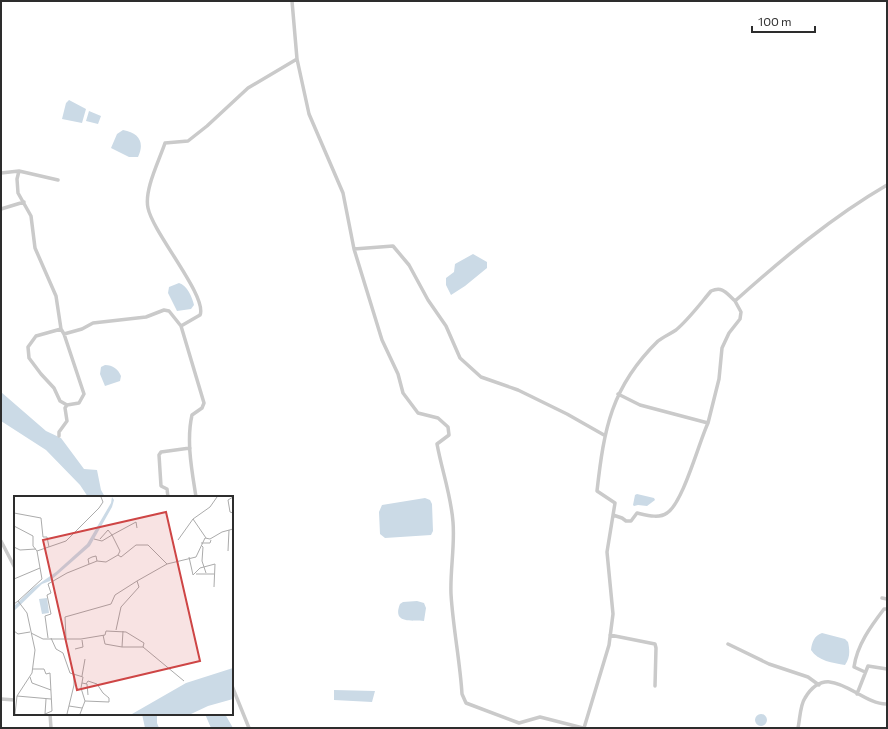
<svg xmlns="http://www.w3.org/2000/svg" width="888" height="729" font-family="Commissioner,sans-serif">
<rect width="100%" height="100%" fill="#fff"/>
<path fill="#cbdae6" d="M69,100L86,109L82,123L62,119L66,103Z
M89,111L101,116L98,124L86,121Z
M123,130C139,133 145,142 138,157H129L111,148L117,134Z
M473,254L487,262V268L465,286L451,295L446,285V278L454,272L455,264Z
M179,283C187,285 192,297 194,305L191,309L177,311L168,293L169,287Z
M105,365C113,365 118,369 121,376L120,381L105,386L100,374L101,367Z
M1,392L46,431L61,438L84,469L97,470L101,490L105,497H88L80,485L46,450L1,421Z
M637,494L654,498L655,500L647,506L638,505L634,506L633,505L635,495Z
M425,498L430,500L432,504L433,531L431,535L385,538L380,534L379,512L382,505Z
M417,601L424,603L426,608L424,621C411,620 392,624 400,604L403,602Z
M822,633L845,639L848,642C850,651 850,658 845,665C833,663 818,661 811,650C812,642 814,636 822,633Z
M334,690L375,691L372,702L334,700Z
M755 720a6 6 0 1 1 12 0a6 6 0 1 1-12 0Z
M142,714H157V723L159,728H145Z
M205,714H225L233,728H211Z"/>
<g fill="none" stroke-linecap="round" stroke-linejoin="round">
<path stroke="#cacaca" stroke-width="3.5" d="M292,1L297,59L309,114L343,193L354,249L393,246L409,265L428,300L446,326L460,358L481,377L518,390L567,414L604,435
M1,173L19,171
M58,180L19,171L17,179L18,193L31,216L35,248L56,296L61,329L64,334L82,329L93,323L146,317L164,310L169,311L181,326L204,403L202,408L192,415C186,441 192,471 196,497
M1,209L24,202
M354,249L382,340L398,374L403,393L418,413L438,418L448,427L449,435L437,444C442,471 451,495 453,522C455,546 450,570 451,594C453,628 460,661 462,694L466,703L519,723L540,717L583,728
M181,326L200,315C208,297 153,233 148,208C144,190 159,161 165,143L188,141L207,126L248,88L297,59
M61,329L36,336L28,347L29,358L41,374L54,388L60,401L67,405
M708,423L719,379L722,348L729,333L740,319L741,312L735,301
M59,436V432L67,421L65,408L67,405L79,403L84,394L64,334
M168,497L167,489L161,486L159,455L161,452L190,448
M613,515L622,518L626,521H631L637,513C646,515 659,519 667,513C683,503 699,442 708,423L640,405L618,394
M1,541L15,568
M882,598L887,599
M610,635L655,644L656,648L655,686
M728,644L769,664L808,677L819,685
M865,672L854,667C857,645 871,626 884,609H887
M232,686L249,728
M857,694L868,666L887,669
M1,699L15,700
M50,714L51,728
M584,728L609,645L613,614L607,552L615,503L597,491C604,429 611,387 658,341C663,337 670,334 676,330C689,319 700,304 711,291C723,286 726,293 735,301C782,259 832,217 887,185
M798,728C800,719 800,705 805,698C829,658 859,705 887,704"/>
</g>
<g transform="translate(14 496)">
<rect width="219" height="219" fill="#fff"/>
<path d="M98,1L100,4L98,11L76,50L36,85L28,88L0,115V110L19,92L42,76L73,48L97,7ZM33,102L35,117L28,118L25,103ZM219,172V203L194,210L177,218H118L172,187Z" fill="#cbdae6"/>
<path fill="none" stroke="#ababab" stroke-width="1" d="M219,1L214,4L216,16L219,17M0,17L27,22L29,41H33L35,51M179,23L192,42M0,30L19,40V50L23,55L52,45L85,12L89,6L87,1M80,43L88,45L98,39M86,43L94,34L98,39M164,44L179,23L196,11L203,1M187,47H196L197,44M187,49L189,51L188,65L192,77M0,51L6,54L22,53M214,55L215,34M104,59L107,61L122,49H134L153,68M175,61L179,79L186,72L201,68L200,91M75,68L74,63L78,61L82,60L83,65M182,78H200M0,83L26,72M4,105L28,83L23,55M0,108L4,105L13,117L21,154L18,177L3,200L1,218M102,134L107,111L125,91L123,85L153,68L182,61L191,42L196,43L208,36L219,33M0,135L4,138L16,136M17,137L29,143H67L91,139L92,135L112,136L130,147L129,151L170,185M89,139L91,148L108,151L109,135M34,142L31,120L37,118L33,99L37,97L34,88L53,77L83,65L92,66L104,59L106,55L98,39L122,26L123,32M37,142L42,153L49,157L56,177L69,181L67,192L71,205L66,218M52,142L51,121L97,108L101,99L123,85M108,151H129M61,153L69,151L68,144M19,173H30L32,178L36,177L38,215L31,218L32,203M68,180L71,163M16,181L18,187L37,194M68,187L73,188L74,199M3,200L37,203M71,205L95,206V202L89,197L83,188L74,185L72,188M55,210L68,212M53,218L60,189V178"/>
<path fill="#ce4545" fill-opacity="0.15" stroke="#ce4545" stroke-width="2" d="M152,16L186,165L63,194L29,44Z"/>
<rect width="219" height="219" fill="none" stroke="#2d2d2d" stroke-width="2"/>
</g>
<rect width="888" height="729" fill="none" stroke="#2d2d2d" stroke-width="4"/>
<path d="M752 26v6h63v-6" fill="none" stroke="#2d2d2d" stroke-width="2"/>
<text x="758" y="26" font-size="12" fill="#2d2d2d" stroke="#ffffff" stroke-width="3" paint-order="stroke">100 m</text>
</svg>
